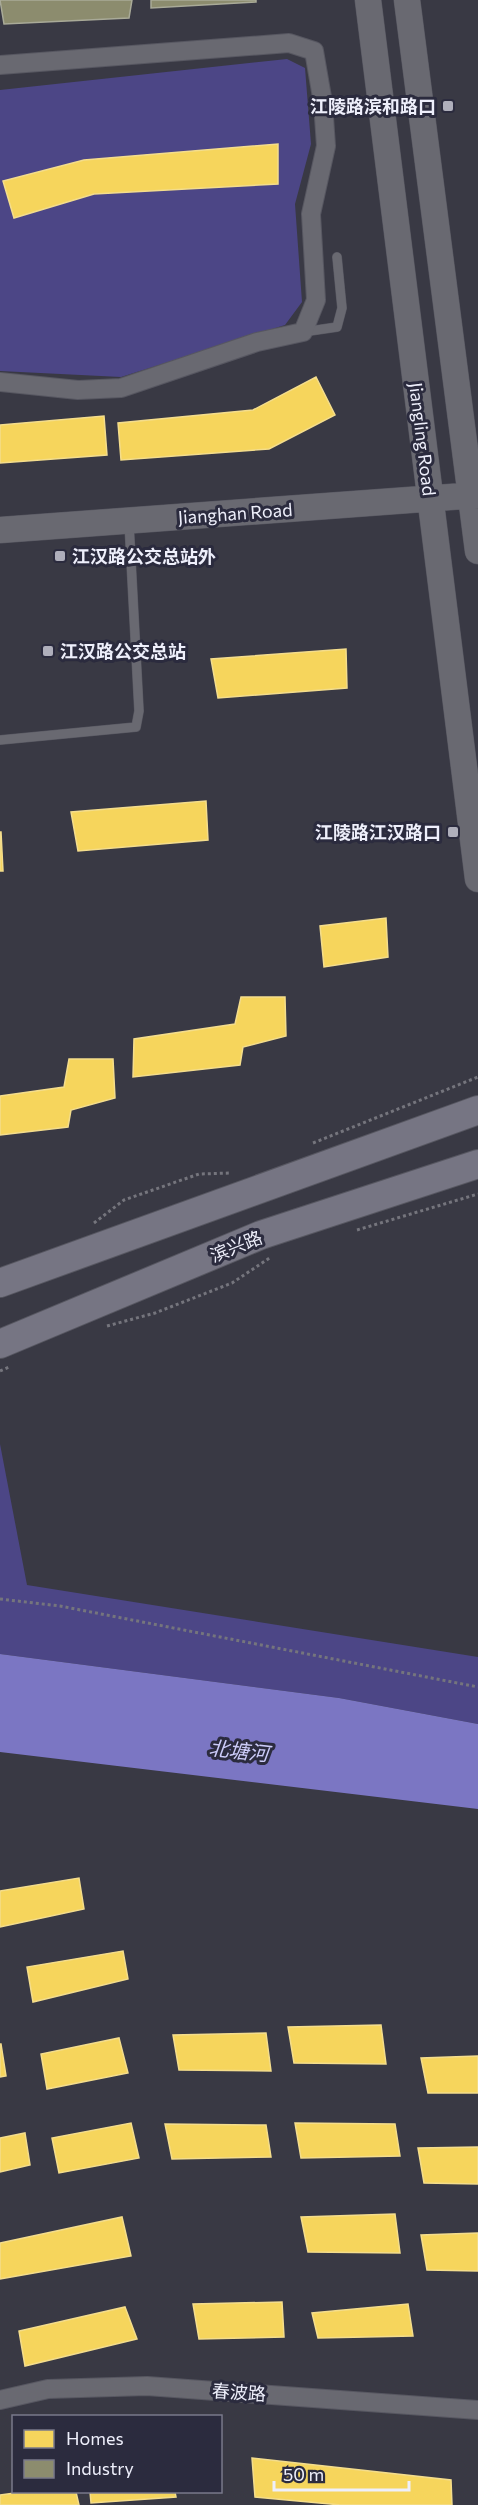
<svg xmlns="http://www.w3.org/2000/svg" width="478" height="2505" font-family="Commissioner,'Noto Sans SC',sans-serif">
<rect width="100%" height="100%" fill="#393944"/>
<path fill="#4c4686" d="M287,59L305,68L311,144L295,204L302,302L285,325L121,377L0,371V90Z
M0,1444L27,1585L478,1657V1724L339,1698L0,1654Z"/>
<path fill="#7b76c3" d="M0,1654L339,1698L478,1724V1809L0,1752Z"/>
<path fill="#f6d55c" stroke="#f4dd8c" stroke-width="1.5" d="M278,144V184L94,194L14,218L3,181L84,160Z
M316,377L335,415L269,449L121,460L118,423L253,410Z
M104,416L107,455L0,463V425Z
M346,649L347,688L218,698L211,659Z
M206,801L208,840L78,851L71,812Z
M1,832L3,871H0V832Z
M386,918L388,957L324,967L320,926Z
M241,997H285L286,1036L243,1047L240,1065L133,1077L134,1039L235,1024Z
M69,1059H113L115,1098L71,1110L68,1127L0,1135V1096L64,1087Z
M79,1878L84,1909L0,1927V1891Z
M123,1951L128,1979L33,2002L27,1967Z
M381,2025L386,2064L294,2063L288,2027Z
M266,2033L271,2071L179,2070L173,2035Z
M119,2038L128,2073L47,2089L41,2054Z
M1,2044L6,2076L0,2077V2044Z
M478,2056V2093H428L421,2058Z
M131,2123L139,2158L59,2173L52,2138Z
M295,2123L395,2124L400,2156L301,2158Z
M165,2124L266,2125L271,2157L172,2159Z
M25,2133L30,2165L0,2172V2138Z
M478,2147V2184L424,2183L418,2148Z
M395,2214L400,2253L308,2252L301,2217Z
M122,2217L131,2256L0,2279V2243Z
M478,2233V2271L427,2270L421,2235Z
M282,2302L284,2337L199,2339L193,2304Z
M408,2304L413,2336L318,2338L312,2313Z
M125,2307L137,2339L25,2366L19,2331Z
M252,2458L451,2480L452,2505H341L255,2497Z
M22,2492H76L79,2505H0V2495Z
M90,2492H175L176,2497L91,2503Z"/>
<path fill="#8c8c6e" stroke="#a9aa98" stroke-width="1.5" d="M0,0H132L129,18L4,24Z
M151,0H256V2L151,8Z"/>
<g fill="none" stroke-linecap="round" stroke-linejoin="round">
<defs>
<path id="lane" d="M303,332L337,327L342,308L337,257
M0,740L136,727L139,711L129,523"/>
<path id="street" d="M0,65L289,43L314,51L323,103L326,146L311,214L316,300L303,332L257,342L121,388L78,390L0,382
M0,2400L48,2389L147,2386L478,2410"/>
<path id="secondary" d="M368,0L478,879
M407,0L478,551
M0,530L478,495"/>
<path id="primary" d="M0,1283L478,1110
M0,1344L261,1235L478,1164"/>
</defs>
<use href="#lane" stroke="#575761" stroke-width="10"/>
<use href="#street" stroke="#575761" stroke-width="20"/>
<use href="#secondary" stroke="#575761" stroke-width="27"/>
<use href="#primary" stroke="#575761" stroke-width="30"/>
<path stroke="#75757d" stroke-width="3" stroke-dasharray="3 3" stroke-linecap="butt" d="M313,1143L478,1077
M94,1223L124,1200L199,1174L231,1173
M357,1230L478,1194
M107,1326L155,1313L232,1283L271,1257
M0,1371L9,1367
M0,1599L60,1606L478,1687"/>
<use href="#lane" stroke="#696971" stroke-width="9"/>
<use href="#street" stroke="#696971" stroke-width="18"/>
<use href="#secondary" stroke="#696971" stroke-width="26"/>
<use href="#primary" stroke="#767583" stroke-width="28"/>
</g>
<g fill="#afafbb" stroke="#2b2b3e" stroke-width="2">
<rect x="442" y="100" width="12" height="12" rx="3"/>
<rect x="54" y="550" width="12" height="12" rx="3"/>
<rect x="42" y="645" width="12" height="12" rx="3"/>
<rect x="447" y="826" width="12" height="12" rx="3"/>
</g>
<g text-anchor="middle" dominant-baseline="central" stroke-width="6" stroke-linejoin="round" paint-order="stroke">
<g font-size="18" font-weight="bold" fill="#eeeffb" stroke="#2b2b3e" text-anchor="end">
<text x="436" y="106">江陵路滨和路口</text>
<text x="72" y="556" text-anchor="start">江汉路公交总站外</text>
<text x="60" y="651" text-anchor="start">江汉路公交总站</text>
<text x="441" y="832">江陵路江汉路口</text>
</g>
<g font-size="18" fill="#eeeffb" stroke="#2b2b3e">
<text transform="translate(423 439) rotate(83)">Jiangling Road</text>
<text transform="translate(235 513) rotate(-4)">Jianghan Road</text>
<text transform="translate(236 1246) rotate(-22)">滨兴路</text>
<text transform="translate(239 2392) rotate(4)">春波路</text>
</g>
<g font-size="20" font-style="italic" fill="#ccccf9" stroke="#2b2b3e">
<text transform="translate(239 1750) rotate(6)">北塘河</text>
</g>
</g>
<rect x="12" y="2415" width="210" height="78" fill="#2b2b3e" stroke="#79798a" stroke-width="1.5"/>
<rect x="24" y="2430" width="30" height="18" fill="#f6d55c" stroke="#79798a" stroke-width="1.5"/>
<text x="66" y="2445" font-size="18" fill="#eeeffb">Homes</text>
<rect x="24" y="2460" width="30" height="18" fill="#8c8c6e" stroke="#79798a" stroke-width="1.5"/>
<text x="66" y="2475" font-size="18" fill="#eeeffb">Industry</text>
<path d="M274 2481v9h135v-9" fill="none" stroke="#eeeffb" stroke-width="3"/>
<text x="283" y="2481" font-size="18" fill="#eeeffb" stroke="#2b2b3e" stroke-width="4.5" paint-order="stroke">50 m</text>
</svg>
